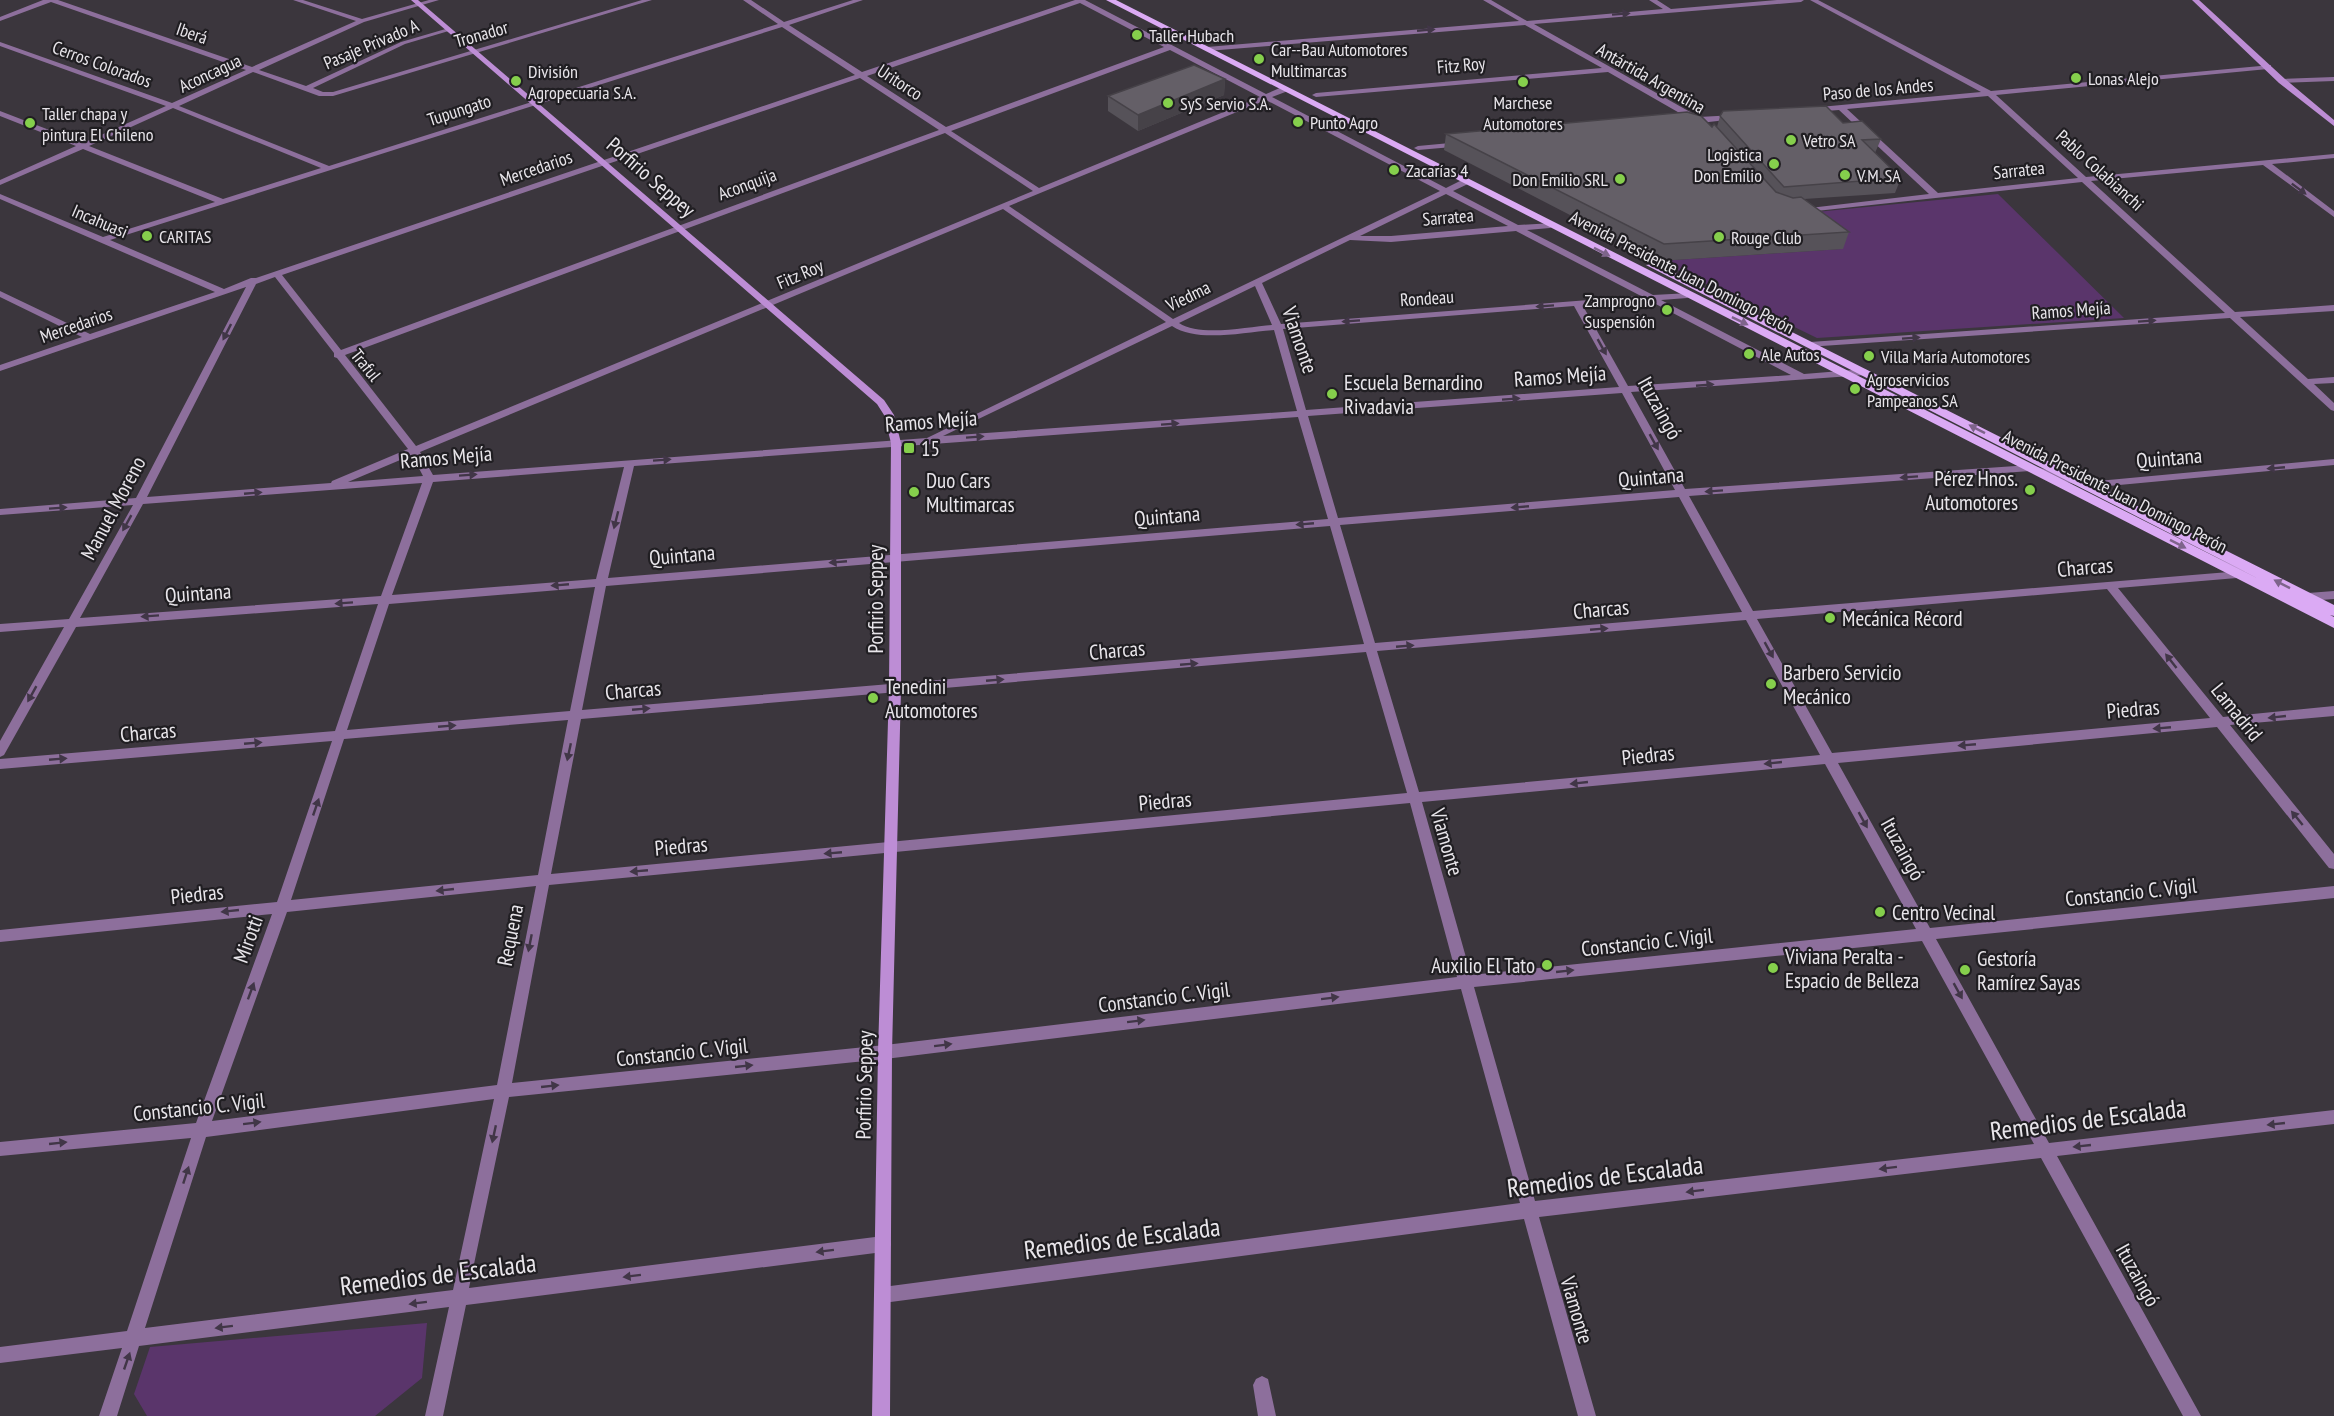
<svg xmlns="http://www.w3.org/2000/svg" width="2334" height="1416" font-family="'PT Sans Narrow',sans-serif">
<rect width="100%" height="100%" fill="#3b363d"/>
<path fill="#5a356b" d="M1998,194L2124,318L1817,338L1659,261L1841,249L1796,214Z
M427,1323L422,1378L375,1416H147L134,1394L150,1347Z"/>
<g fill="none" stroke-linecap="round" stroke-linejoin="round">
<path fill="#8d6f9c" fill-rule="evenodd" d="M43,0H58L252,67L356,21L293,0H303L362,19L429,0H439L364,22L259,70L306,86L401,42L449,28L452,30L405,44L313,88L323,92H333L642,0H652L333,96H319L253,72L179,106L329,166L778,24L743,0H751L784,22L853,0H863L789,25L862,72L1075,0H1085L1266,94L1282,87H1288V91L1272,97L1446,188L1462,180H1468V184L1453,191L1518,225L1553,223L1554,225L1550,228L1527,230L1653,295L1690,293L1691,295L1687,298L1661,300L1804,374L1865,369L1870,372L1865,375L1631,392L1685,489L2030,465L2087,482L2334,459V465L2087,488L2030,471L1689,496L1753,611L2241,571L2242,574L2241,577L2237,578L2118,588L2223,717L2334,706V716L2230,725L2334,854V869L2329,868L2217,727L1838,763L1930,928L2334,886V898L1936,939L2049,1143L2334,1110V1124L2057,1156L2201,1416H2183L2041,1158L1539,1217L1596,1416H1578L1524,1219L883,1303L877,1301L875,1295L877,1289L883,1287L1520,1203L1461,989L885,1059L509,1097L469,1288L883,1236L889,1238L891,1244L889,1250L883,1252L466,1305L443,1416H425L449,1307L139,1346L117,1416H99L122,1348L0,1363V1347L127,1331L191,1138L0,1156V1142L196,1123L272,914L0,942V930L277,902L332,741L0,769V759L335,731L378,604L76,627L4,755L0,757V741L64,627L0,632V624L69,619L133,505L0,515V509L136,498L246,287L0,371V365L82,337L0,297V291L90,334L215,292L0,199V194L103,237L215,202L83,149L0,185V180L76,146L0,116V111L83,143L166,106L0,46V42L172,103L246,70L51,2L0,21V17ZM1080,3L1164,47L946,127L867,76ZM782,27L855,75L256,278H251L224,289L110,240ZM1170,50L1260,97L1039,188L951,131ZM860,78L939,130L341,350L282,275ZM1266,100L1440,191L1173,319L1009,206ZM173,108L321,168L223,199L89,146ZM945,133L1033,191L416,446L345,355ZM1446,194L1508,226L1391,236H1360ZM1003,209L1166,322L927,438L433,475L420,452ZM1516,231L1641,296L1281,324L1262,283L1350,240L1391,242ZM275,277L334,353V357L337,358L408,449L332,481L331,483L147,497L256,284ZM1255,286L1272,325C1247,327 1200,337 1179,323ZM1650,301L1791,375L1628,386L1583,306ZM1574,306L1619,387L1306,410L1283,329ZM1172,326C1197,343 1244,332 1274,330L1297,411L943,436ZM1622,393L1675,490L1338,518L1308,416ZM1298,417L1328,519L608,578L634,466ZM412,455L423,476L348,482ZM624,467L596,579L392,595L433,482ZM422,483L381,596L80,618L143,504ZM1679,497L1742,612L1375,643L1340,525ZM1330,526L1364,644L582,710L606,586ZM595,587L570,711L347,730L389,604ZM2107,589L2210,718L1832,753L1757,619ZM1746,620L1820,755L1419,792L1377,651ZM1366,652L1407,793L551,874L581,719ZM568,720L538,875L291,900L344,739ZM1825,764L1916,929L1471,975L1422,802ZM1410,803L1457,977L885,1045L512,1083L549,885ZM536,886L497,1085L212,1121L287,912ZM1922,941L2034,1144L1535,1201L1474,987ZM494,1099L453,1290L145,1328L206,1137Z
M1483,0H1491L1527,21L1663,9L1649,0H1657L1671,9L1777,0H1804L1801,2L1534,24L1699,117L1735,115L1739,117L1735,119L1700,123L1690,122V119L1608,72L1316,97L1312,95L1316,93L1602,68L1525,25L1207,51L1203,49L1207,47L1519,21Z
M1810,0H1818L1991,91L2271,65V69H2268L1996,95L2086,177L2334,154V158L2272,164L2334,211V217L2263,165L2091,181L2235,312L2334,305V311L2240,317L2308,379L2334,377V383L2314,384L2334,403V411L2331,410L2230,318L1807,347L1805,345L1810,342L2225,313L2082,182L1798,213L1797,211L1801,209L1929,194L1839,110L1812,112L1808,110L1809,108L1981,92ZM1988,96L2078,178L1938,193L1847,109Z
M2334,77V81L2282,83L2278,81L2282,79Z
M1461,142H1464V146L1418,150L1414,148L1418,146Z
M2334,591V599L2308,601L2302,597L2308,593Z
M1262,1376L1268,1379L1276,1416H1258L1253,1385L1256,1379Z"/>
<path fill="#bd8dd5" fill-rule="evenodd" d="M411,0H418L884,400L894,415L901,443V688L892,1052L890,1416H872L878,1052L889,688L891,443L884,415L877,404Z
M2192,0H2199L2285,79L2334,120V126L2279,83Z"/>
<path fill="#dbaaf4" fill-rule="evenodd" d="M1106,0H1116L2261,580L1646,265L1655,263L2334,605V616L2330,615L2334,617V628Z"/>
</g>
<path fill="#565259" d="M1225,79L1224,95L1138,131L1108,111V96Z
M1720,116L1843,123L1881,139L1875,153L1901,178L1895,193L1804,199L1849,232L1843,249L1659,261L1444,150L1446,134L1717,127Z"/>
<path fill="#464248" d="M1225,79L1224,95L1138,131V115Z"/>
<path fill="#645f67" stroke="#464248" stroke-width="1.5" d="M1194,65L1225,79L1138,115L1108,96Z
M1826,106L1843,123L1862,121L1881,139L1862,140L1901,178L1784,187L1720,116L1723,111Z
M1687,112L1701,116L1712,127L1714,124L1776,192L1793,198L1801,197L1849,232L1664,244L1446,134Z"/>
<defs><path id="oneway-solid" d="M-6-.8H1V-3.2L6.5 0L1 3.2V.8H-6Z" transform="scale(1.5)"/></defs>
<g fill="#413647">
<use href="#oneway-solid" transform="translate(1621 14) rotate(-4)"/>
<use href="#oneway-solid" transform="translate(1426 30) rotate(-5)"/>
<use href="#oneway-solid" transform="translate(2299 189) rotate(37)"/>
<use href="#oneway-solid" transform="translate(1545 306) rotate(176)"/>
<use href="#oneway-solid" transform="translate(1351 321) rotate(176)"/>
<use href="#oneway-solid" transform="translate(2147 321) rotate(-4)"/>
<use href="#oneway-solid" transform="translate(227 332) rotate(117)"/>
<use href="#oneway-solid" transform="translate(1911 338) rotate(-4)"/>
<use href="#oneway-solid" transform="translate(1602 347) rotate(61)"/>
<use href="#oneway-solid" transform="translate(1705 385) rotate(-5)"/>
<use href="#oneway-solid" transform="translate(1511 399) rotate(-4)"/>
<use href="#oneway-solid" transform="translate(1170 424) rotate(-4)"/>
<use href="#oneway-solid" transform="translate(975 437) rotate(-4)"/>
<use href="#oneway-solid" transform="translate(1654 442) rotate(61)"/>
<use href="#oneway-solid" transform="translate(662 460) rotate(-4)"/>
<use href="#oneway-solid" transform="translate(2276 468) rotate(175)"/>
<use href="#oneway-solid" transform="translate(468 475) rotate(-4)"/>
<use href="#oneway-solid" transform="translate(1909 477) rotate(176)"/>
<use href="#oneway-solid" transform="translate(1714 491) rotate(176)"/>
<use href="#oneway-solid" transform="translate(253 493) rotate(-5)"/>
<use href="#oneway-solid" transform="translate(1520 507) rotate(175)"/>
<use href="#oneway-solid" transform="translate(58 508) rotate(-4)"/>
<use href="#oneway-solid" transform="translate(616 520) rotate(104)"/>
<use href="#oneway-solid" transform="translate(127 523) rotate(119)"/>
<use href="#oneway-solid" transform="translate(1305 524) rotate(175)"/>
<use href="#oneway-solid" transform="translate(838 562) rotate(175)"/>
<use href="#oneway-solid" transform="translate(560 585) rotate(175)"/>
<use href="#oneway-solid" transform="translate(344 603) rotate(176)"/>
<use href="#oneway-solid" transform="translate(150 616) rotate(176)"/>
<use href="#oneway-solid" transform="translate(1599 629) rotate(-5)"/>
<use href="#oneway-solid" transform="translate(1405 646) rotate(-5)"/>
<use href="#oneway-solid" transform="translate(1769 650) rotate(61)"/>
<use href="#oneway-solid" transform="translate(2171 661) rotate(-128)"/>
<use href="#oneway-solid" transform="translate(1189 664) rotate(-5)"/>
<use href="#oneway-solid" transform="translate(995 680) rotate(-5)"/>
<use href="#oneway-solid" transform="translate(32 694) rotate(119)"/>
<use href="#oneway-solid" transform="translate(641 709) rotate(-5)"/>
<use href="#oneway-solid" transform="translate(2277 717) rotate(174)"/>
<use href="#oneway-solid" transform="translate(447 726) rotate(-5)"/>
<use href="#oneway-solid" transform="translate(2162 728) rotate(175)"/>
<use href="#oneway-solid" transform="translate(253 743) rotate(-5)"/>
<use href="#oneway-solid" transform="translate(1967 745) rotate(175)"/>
<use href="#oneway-solid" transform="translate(569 752) rotate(102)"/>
<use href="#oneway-solid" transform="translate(58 759) rotate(-5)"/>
<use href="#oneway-solid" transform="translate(1773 763) rotate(174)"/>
<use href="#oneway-solid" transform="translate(1579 783) rotate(174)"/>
<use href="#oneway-solid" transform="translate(316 807) rotate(-71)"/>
<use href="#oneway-solid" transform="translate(2297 818) rotate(-129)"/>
<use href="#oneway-solid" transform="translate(1863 820) rotate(61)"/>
<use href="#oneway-solid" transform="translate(833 853) rotate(175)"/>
<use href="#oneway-solid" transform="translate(639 871) rotate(175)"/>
<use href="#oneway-solid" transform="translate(445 890) rotate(174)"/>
<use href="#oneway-solid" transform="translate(230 911) rotate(174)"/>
<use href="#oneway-solid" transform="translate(530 943) rotate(101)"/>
<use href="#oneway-solid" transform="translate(1565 971) rotate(-6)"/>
<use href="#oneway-solid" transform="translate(251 991) rotate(-70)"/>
<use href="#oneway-solid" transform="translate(1958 991) rotate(61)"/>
<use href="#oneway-solid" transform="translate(1330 998) rotate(-7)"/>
<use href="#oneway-solid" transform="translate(1136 1021) rotate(-7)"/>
<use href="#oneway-solid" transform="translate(943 1045) rotate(-7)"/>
<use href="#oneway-solid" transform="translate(744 1066) rotate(-6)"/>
<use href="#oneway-solid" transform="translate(550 1086) rotate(-6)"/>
<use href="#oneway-solid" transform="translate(252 1123) rotate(-7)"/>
<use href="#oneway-solid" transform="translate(2276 1124) rotate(174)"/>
<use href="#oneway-solid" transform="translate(494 1134) rotate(102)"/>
<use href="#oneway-solid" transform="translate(58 1143) rotate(-6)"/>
<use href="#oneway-solid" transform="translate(2082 1146) rotate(174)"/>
<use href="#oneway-solid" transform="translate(1888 1168) rotate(173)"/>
<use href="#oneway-solid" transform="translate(186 1175) rotate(-72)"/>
<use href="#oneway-solid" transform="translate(1695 1191) rotate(173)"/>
<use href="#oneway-solid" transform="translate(825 1251) rotate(173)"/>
<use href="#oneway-solid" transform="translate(632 1276) rotate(173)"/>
<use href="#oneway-solid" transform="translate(418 1303) rotate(173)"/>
<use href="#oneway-solid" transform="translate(224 1327) rotate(173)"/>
<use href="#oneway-solid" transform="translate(127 1361) rotate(-71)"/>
</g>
<g fill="#7e648b">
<use href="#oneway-solid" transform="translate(1602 252) rotate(27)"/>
<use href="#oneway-solid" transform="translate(1740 321) rotate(26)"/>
<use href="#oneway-solid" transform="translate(1977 429) rotate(-153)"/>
<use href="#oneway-solid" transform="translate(2178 544) rotate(27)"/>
<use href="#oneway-solid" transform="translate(2282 584) rotate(-153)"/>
</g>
<g fill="#85cf4c" stroke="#201e22" stroke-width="2">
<circle cx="1137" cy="35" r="6"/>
<circle cx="1259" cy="59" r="6"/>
<circle cx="2076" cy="78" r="6"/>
<circle cx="516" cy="81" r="6"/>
<circle cx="1523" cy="82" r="6"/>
<circle cx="1168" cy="103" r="6"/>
<circle cx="1298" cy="122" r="6"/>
<circle cx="30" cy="123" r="6"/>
<circle cx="1791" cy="140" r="6"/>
<circle cx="1774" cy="164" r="6"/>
<circle cx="1394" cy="170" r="6"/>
<circle cx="1845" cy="175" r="6"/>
<circle cx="1620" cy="179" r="6"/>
<circle cx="147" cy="236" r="6"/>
<circle cx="1719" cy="237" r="6"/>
<circle cx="1667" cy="310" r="6"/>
<circle cx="1749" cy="354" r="6"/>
<circle cx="1869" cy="356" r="6"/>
<circle cx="1855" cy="389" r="6"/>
<circle cx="1332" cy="394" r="6"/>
<rect x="903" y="442" width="12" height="12" rx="3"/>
<circle cx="2030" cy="490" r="6"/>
<circle cx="914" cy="492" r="6"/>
<circle cx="1830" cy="618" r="6"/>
<circle cx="1771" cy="684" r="6"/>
<circle cx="873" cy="698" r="6"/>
<circle cx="1880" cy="912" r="6"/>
<circle cx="1547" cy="965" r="6"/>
<circle cx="1773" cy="968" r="6"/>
<circle cx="1965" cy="970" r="6"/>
</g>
<g text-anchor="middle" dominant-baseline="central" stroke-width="4.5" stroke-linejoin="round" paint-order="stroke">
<g font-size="18" fill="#e8e5ea" stroke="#201e22">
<text transform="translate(192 33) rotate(19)">Iberá</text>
<text transform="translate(481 34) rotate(-16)">Tronador</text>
<text transform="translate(371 44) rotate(-23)">Pasaje Privado A</text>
<text transform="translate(102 64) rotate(20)">Cerros Colorados</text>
<text transform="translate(1461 65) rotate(-5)">Fitz Roy</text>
<text transform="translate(210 73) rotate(-25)">Aconcagua</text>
<text transform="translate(1651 78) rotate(30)">Antártida Argentina</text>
<text transform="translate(900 82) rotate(33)">Uritorco</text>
<text transform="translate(1878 89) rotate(-5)">Paso de los Andes</text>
<text transform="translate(459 110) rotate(-18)">Tupungato</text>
<text transform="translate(536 168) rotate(-19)">Mercedarios</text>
<text transform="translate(2019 170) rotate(-6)">Sarratea</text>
<text transform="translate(2100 170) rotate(42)">Pablo Colabianchi</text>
<text transform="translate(747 184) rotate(-20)">Aconquija</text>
<text transform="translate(1448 217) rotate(-5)">Sarratea</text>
<text transform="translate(100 221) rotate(23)">Incahuasi</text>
<text transform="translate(1682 272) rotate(27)">Avenida Presidente Juan Domingo Perón</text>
<text transform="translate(800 274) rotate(-23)">Fitz Roy</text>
<text transform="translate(1188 296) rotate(-26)">Viedma</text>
<text transform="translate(1427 298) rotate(-4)">Rondeau</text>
<text transform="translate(2071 310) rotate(-4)">Ramos Mejía</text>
<text transform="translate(76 325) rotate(-19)">Mercedarios</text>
<text transform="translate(366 365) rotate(51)">Traful</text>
<text transform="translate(2115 491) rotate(27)">Avenida Presidente Juan Domingo Perón</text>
</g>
<g font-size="18" fill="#e8e5ea" stroke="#201e22" text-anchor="start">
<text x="1149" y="35">Taller Hubach</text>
<text x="1271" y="49">Car--Bau Automotores<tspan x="1271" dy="21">Multimarcas</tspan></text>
<text x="528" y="71">División<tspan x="528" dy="21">Agropecuaria S.A.</tspan></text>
<text x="2088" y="78">Lonas Alejo</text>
<text x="1523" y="102" text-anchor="middle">Marchese<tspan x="1523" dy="21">Automotores</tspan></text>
<text x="1180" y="103">SyS Servio S.A.</text>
<text x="42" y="113">Taller chapa y<tspan x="42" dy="21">pintura El Chileno</tspan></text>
<text x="1310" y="122">Punto Agro</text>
<text x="1803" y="140">Vetro SA</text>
<text x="1762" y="154" text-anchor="end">Logistica<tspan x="1762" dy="21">Don Emilio</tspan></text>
<text x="1406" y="170">Zacarías 4</text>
<text x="1857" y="175">V.M. SA</text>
<text x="1608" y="179" text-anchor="end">Don Emilio SRL</text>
<text x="159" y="236">CARITAS</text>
<text x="1731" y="237">Rouge Club</text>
<text x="1655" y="300" text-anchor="end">Zamprogno<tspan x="1655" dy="21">Suspensión</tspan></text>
<text x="1761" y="354">Ale Autos</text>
<text x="1881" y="356">Villa María Automotores</text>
<text x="1867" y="379">Agroservicios<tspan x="1867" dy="21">Pampeanos SA</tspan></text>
</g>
<g font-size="21" fill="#e8e5ea" stroke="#201e22">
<text transform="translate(651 177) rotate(41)">Porfirio Seppey</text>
<text transform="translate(1300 340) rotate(71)">Viamonte</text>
<text transform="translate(1560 376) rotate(-4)">Ramos Mejía</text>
<text transform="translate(1660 408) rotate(61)">Ituzaingó</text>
<text transform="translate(931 421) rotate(-4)">Ramos Mejía</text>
<text transform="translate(446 457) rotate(-5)">Ramos Mejía</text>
<text transform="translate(2169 458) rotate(-5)">Quintana</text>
<text transform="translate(1651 477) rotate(-5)">Quintana</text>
<text transform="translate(113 508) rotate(-62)">Manuel Moreno</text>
<text transform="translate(1167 516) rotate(-5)">Quintana</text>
<text transform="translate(682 555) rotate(-5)">Quintana</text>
<text transform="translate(2085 567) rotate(-5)">Charcas</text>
<text transform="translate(198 593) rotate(-4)">Quintana</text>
<text transform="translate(875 599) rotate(-90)">Porfirio Seppey</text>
<text transform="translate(1601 609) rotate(-5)">Charcas</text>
<text transform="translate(1117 650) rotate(-5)">Charcas</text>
<text transform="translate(633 690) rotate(-5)">Charcas</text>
<text transform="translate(2133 709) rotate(-5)">Piedras</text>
<text transform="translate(2237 712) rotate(51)">Lamadrid</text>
<text transform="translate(148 732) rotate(-5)">Charcas</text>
<text transform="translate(1648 755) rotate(-6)">Piedras</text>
<text transform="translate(1165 801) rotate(-5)">Piedras</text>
<text transform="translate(1447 842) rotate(74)">Viamonte</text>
<text transform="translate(681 846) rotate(-5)">Piedras</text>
<text transform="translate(1903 849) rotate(61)">Ituzaingó</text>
<text transform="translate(2131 892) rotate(-6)">Constancio C. Vigil</text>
<text transform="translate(197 894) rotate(-6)">Piedras</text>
<text transform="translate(510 935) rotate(-79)">Requena</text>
<text transform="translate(248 939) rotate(-70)">Mirotti</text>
<text transform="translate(1647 942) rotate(-6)">Constancio C. Vigil</text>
<text transform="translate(1164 997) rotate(-7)">Constancio C. Vigil</text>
<text transform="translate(682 1052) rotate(-6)">Constancio C. Vigil</text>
<text transform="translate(864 1085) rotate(-89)">Porfirio Seppey</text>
<text transform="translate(199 1107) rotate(-6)">Constancio C. Vigil</text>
<text transform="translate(2138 1275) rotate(61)">Ituzaingó</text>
<text transform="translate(1577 1310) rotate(74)">Viamonte</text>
</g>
<g font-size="21" fill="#e8e5ea" stroke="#201e22" text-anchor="start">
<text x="1344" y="382">Escuela Bernardino<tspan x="1344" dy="24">Rivadavia</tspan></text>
<text x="921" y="448">15</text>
<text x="2018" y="478" text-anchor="end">Pérez Hnos.<tspan x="2018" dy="24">Automotores</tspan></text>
<text x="926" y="480">Duo Cars<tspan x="926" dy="24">Multimarcas</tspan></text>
<text x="1842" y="618">Mecánica Récord</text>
<text x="1783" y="672">Barbero Servicio<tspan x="1783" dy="24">Mecánico</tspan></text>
<text x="885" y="686">Tenedini<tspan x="885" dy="24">Automotores</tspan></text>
<text x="1892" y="912">Centro Vecinal</text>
<text x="1785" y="956">Viviana Peralta -<tspan x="1785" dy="24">Espacio de Belleza</tspan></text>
<text x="1977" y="958">Gestoría<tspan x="1977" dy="24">Ramírez Sayas</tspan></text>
<text x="1535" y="965" text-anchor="end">Auxilio El Tato</text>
</g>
<g font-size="26" fill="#e8e5ea" stroke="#201e22">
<text transform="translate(2088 1119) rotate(-7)">Remedios de Escalada</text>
<text transform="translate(1605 1176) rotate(-7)">Remedios de Escalada</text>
<text transform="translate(1122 1238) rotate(-7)">Remedios de Escalada</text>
<text transform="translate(438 1274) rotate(-7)">Remedios de Escalada</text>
</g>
</g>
</svg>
